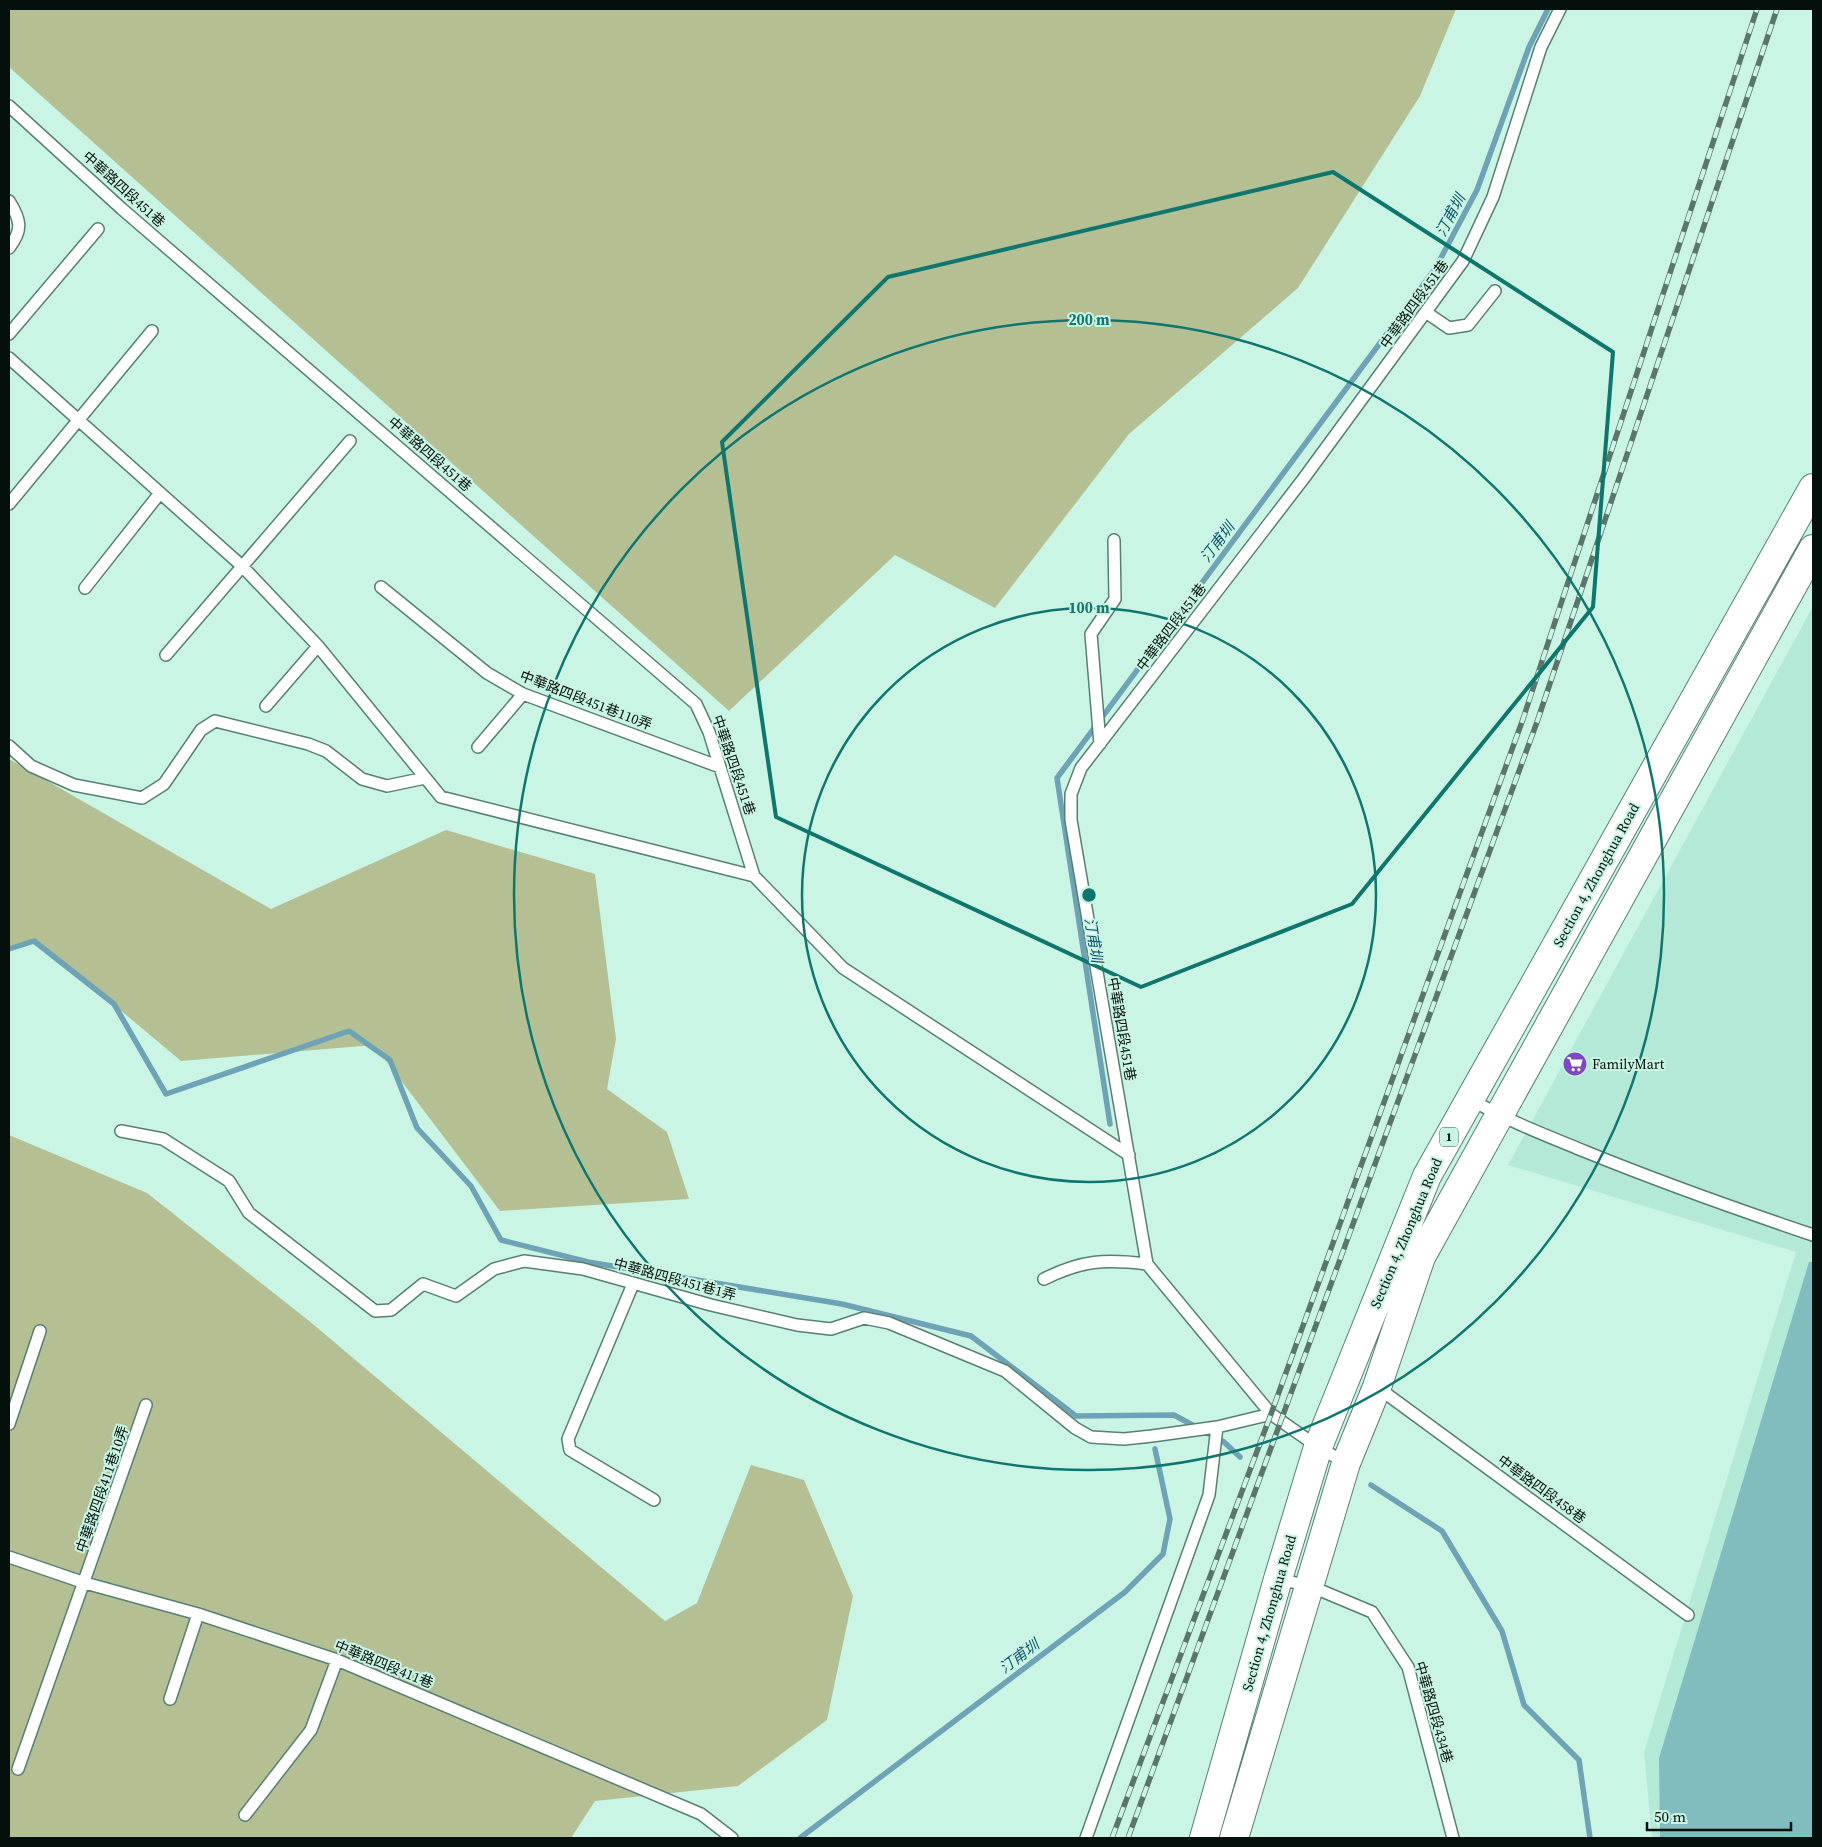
<svg xmlns="http://www.w3.org/2000/svg" width="1822" height="1847" font-family="'Source Serif 4','Noto Sans TC',serif">
<rect width="100%" height="100%" fill="#caf5e5"/>
<path fill="#b5e9d7" d="M1813,606V1838H1652L1644,1752L1796,1252L1508,1165Z"/>
<path fill="#b4c094" d="M9,9H1456L1420,96L1298,288L1129,434L995,608L895,555L729,711L9,67Z
M9,759L271,909L446,830L595,874L616,1039L607,1089L667,1132L689,1199L500,1211L374,1045L181,1061L38,941L9,949Z
M9,1135L147,1193L308,1320L665,1621L697,1603L751,1465L804,1480L853,1596L827,1720L738,1786L595,1801L571,1838H9Z"/>
<g fill="none" stroke-linecap="round" stroke-linejoin="round">
<path stroke="#6ea2b5" stroke-width="5.5" d="M9,949L34,941L114,1004L166,1094L349,1031L390,1060L417,1128L471,1186L501,1240L588,1262L842,1304L971,1336L1076,1416L1174,1415L1224,1442L1240,1457
M1110,1124L1057,778L1435,269L1477,190L1529,47L1548,9
M1371,1485L1442,1531L1502,1631L1524,1705L1579,1760L1590,1838
M800,1838L1125,1592L1163,1554L1170,1519L1155,1449"/>
</g>
<path fill="#81bdbf" d="M1809,1262H1813V1838H1660L1659,1758Z"/>
<g fill="none" stroke-linecap="round" stroke-linejoin="round">
<defs>
<path id="service" d="M9,106L122,209L696,704L709,732L754,876
M9,201C21,220 23,230 9,248
M1427,313L1449,328L1468,325L1495,291
M9,334L98,229
M9,358L242,566L318,646L441,797L754,876L843,968L1129,1155
M9,504L152,331
M381,587L487,673L523,694L720,767
M85,588L160,493
M166,655L350,441
M266,706L318,646
M1100,744L1091,634L1115,599L1114,540
M9,746L31,766L74,785L142,798L164,784L201,730L215,721L308,744L326,751L362,779L387,786L425,778
M478,747L523,694
M1470,1099C1506,1120 1545,1135 1584,1151C1660,1182 1736,1209 1813,1235
M121,1131L163,1139L229,1181L249,1213L375,1311L391,1310L423,1284L456,1296L494,1269L524,1261L583,1269L711,1305L797,1325L831,1329L864,1318L889,1323L1005,1371L1075,1428L1091,1437L1124,1439L1152,1436L1217,1427L1271,1414
M1044,1279C1082,1260 1105,1259 1147,1264
M633,1284L568,1439L570,1450L654,1500
M1377,1387L1688,1615
M9,1424L40,1331
M1346,1463L1318,1447L1271,1414L1147,1264L1071,820V794L1081,768L1304,478L1463,261L1493,197L1541,47L1560,9
M9,1557L85,1583L198,1614L337,1660L701,1814L732,1838
M1278,1579L1310,1586L1372,1612L1408,1667L1453,1838
M170,1699L198,1614
M18,1769L146,1405
M245,1815L311,1730L337,1660
M1086,1838L1209,1495L1217,1427"/>
<path id="primary" d="M1204,1838L1278,1579L1318,1447L1427,1176L1813,488
M1234,1838L1346,1463L1377,1387L1421,1257L1813,549"/>
</defs>
<use href="#service" stroke="#577f72" stroke-width="14"/>
<use href="#primary" stroke="#577f72" stroke-width="30"/>
<use href="#service" stroke="#fff" stroke-width="11"/>
<use href="#primary" stroke="#fff" stroke-width="28"/>
<defs>
<path id="rail" d="M1112,1838L1271,1414L1523,719L1757,9
M1128,1838L1537,722L1777,9"/>
</defs>
<use href="#rail" stroke="#5a756b" stroke-width="5.5"/>
<use href="#rail" stroke="#caf5e5" stroke-width="4" stroke-dasharray="11" stroke-linecap="butt"/>
</g>
<path fill="none" stroke="#0f766e" stroke-width="4" stroke-linejoin="round" d="M1333,172L1613,352L1593,607L1352,904L1141,987L776,817L722,442L888,277Z"/>
<g fill="none" stroke="#0f766e" stroke-width="2.5">
<circle cx="1089" cy="895" r="287"/>
<circle cx="1089" cy="895" r="575"/>
</g>
<defs>
<symbol id="supermarket-disc" viewBox="-11 -11 22 22"><circle r="9.5" fill="#7e49c0" stroke="#caf5e5"/><path d="M-6-5.5h2.5l.6 2H6L4.5 2H-2.5L-4.4-4H-6ZM-1.5 3.2a1.3 1.3 0 1 0 .1 0ZM3 3.2a1.3 1.3 0 1 0 .1 0Z" fill="#fff"/></symbol>
</defs>
<g fill-rule="evenodd">
<use href="#supermarket-disc" x="1561" y="1050" width="28" height="28"/>
</g>
<g text-anchor="middle" dominant-baseline="central" stroke-width="4" stroke-linejoin="round" paint-order="stroke">
<rect fill="#caf5e5" stroke="#3f554d" stroke-width="1" x="1440" y="1127.5" width="18" height="19" rx="4"/>
<g font-size="12" font-weight="bold" fill="#03100c">
<text x="1449" y="1137">1</text>
</g>
<g font-size="14" fill="#03100c" stroke="#caf5e5">
<text transform="translate(124 189) rotate(42)">中華路四段451巷</text>
<text transform="translate(1414 304) rotate(-54)">中華路四段451巷</text>
<text transform="translate(430 454) rotate(41)">中華路四段451巷</text>
<text transform="translate(1171 627) rotate(-53)">中華路四段451巷</text>
<text transform="translate(586 700) rotate(21)">中華路四段451巷110弄</text>
<text transform="translate(734 765) rotate(71)">中華路四段451巷</text>
<text transform="translate(1596 875) rotate(-61)">Section 4, Zhonghua Road</text>
<text transform="translate(1122 1029) rotate(80)">中華路四段451巷</text>
<text transform="translate(1406 1233) rotate(-67)">Section 4, Zhonghua Road</text>
<text transform="translate(675 1279) rotate(15)">中華路四段451巷1弄</text>
<text transform="translate(102 1489) rotate(-71)">中華路四段411巷10弄</text>
<text transform="translate(1542 1489) rotate(36)">中華路四段458巷</text>
<text transform="translate(1269 1613) rotate(-74)">Section 4, Zhonghua Road</text>
<text transform="translate(384 1664) rotate(22)">中華路四段411巷</text>
<text transform="translate(1434 1712) rotate(74)">中華路四段434巷</text>
</g>
<g font-size="14" fill="#03100c" stroke="#caf5e5" text-anchor="start">
<text x="1592" y="1064">FamilyMart</text>
</g>
<g font-size="15" font-style="italic" fill="#11576d" stroke="#caf5e5">
<text transform="translate(1450 215) rotate(-62)">汀甫圳</text>
<text transform="translate(1217 542) rotate(-53)">汀甫圳</text>
<text transform="translate(1094 940) rotate(81)">汀甫圳</text>
<text transform="translate(1019 1656) rotate(-37)">汀甫圳</text>
</g>
</g>
<circle cx="1089" cy="895" r="8" fill="#0f766e" stroke="#caf5e5" stroke-width="2.5"/>
<g font-size="15" text-anchor="middle" font-weight="bold" fill="#0f766e" stroke="#caf5e5" stroke-width="4" stroke-linejoin="round" paint-order="stroke">
<text x="1089" y="325">200 m</text>
<text x="1089" y="613">100 m</text>
</g>
<rect width="1822" height="1847" fill="none" stroke="#03100c" stroke-width="20"/>
<path d="M1647 1822v8h144v-8" fill="none" stroke="#03100c" stroke-width="2.5"/>
<text x="1654" y="1822" font-size="15" fill="#03100c" stroke="#caf5e5" stroke-width="4" paint-order="stroke">50 m</text>
</svg>
